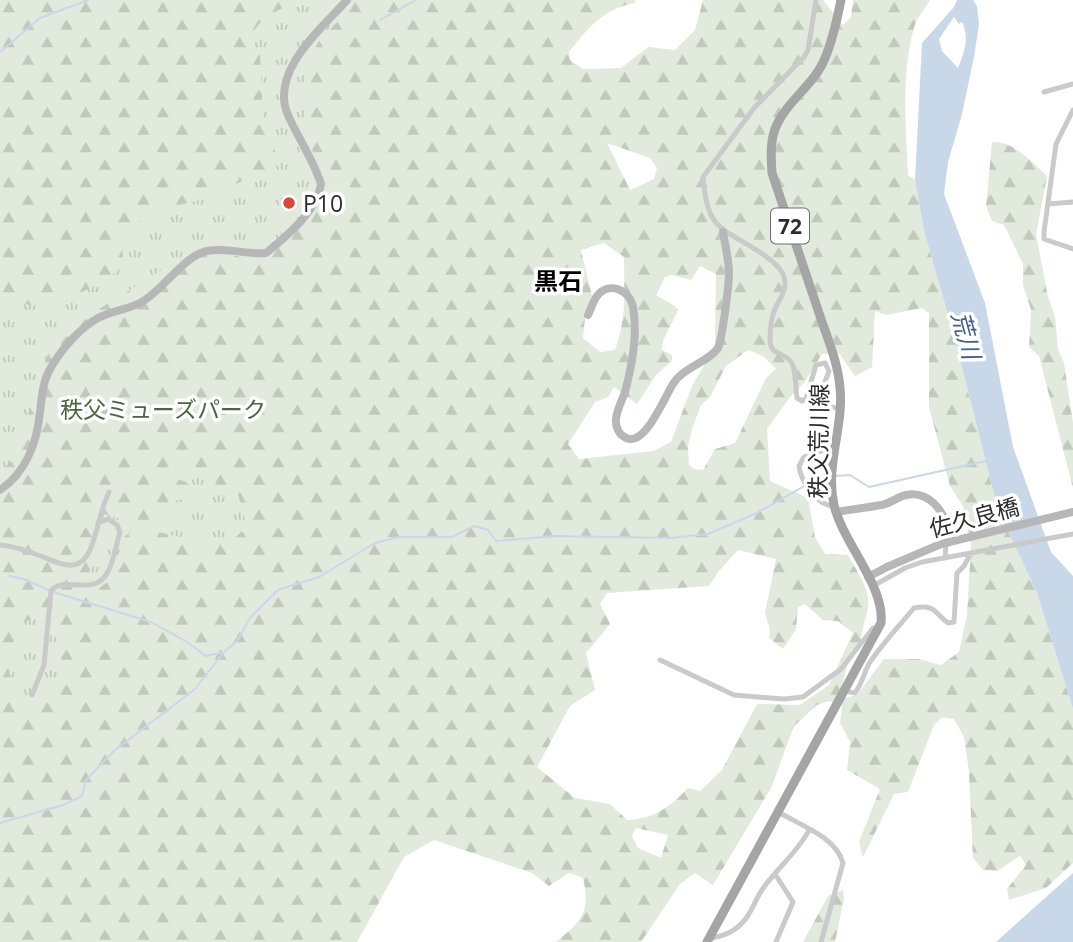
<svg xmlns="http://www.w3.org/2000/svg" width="1073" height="942" font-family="'Open Sans','Noto Sans JP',sans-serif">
<defs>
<pattern id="grass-tufts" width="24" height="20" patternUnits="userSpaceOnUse" patternTransform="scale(1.75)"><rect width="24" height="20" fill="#e1eadc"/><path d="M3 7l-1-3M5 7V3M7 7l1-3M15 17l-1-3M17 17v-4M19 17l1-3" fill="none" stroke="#c1c9bd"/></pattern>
<pattern id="forest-firs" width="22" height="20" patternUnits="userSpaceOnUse" patternTransform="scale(1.75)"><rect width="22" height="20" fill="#e1eadc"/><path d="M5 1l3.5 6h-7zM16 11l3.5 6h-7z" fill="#c1c9bd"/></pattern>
</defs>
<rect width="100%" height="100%" fill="#fff"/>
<path fill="url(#grass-tufts)" d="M276,0H533L327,440L0,844V287L245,25Z"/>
<path fill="url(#forest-firs)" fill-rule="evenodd" d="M0,0H294L292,4L266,16L255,29V46L260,55L263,121L280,164L203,199L175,206L130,225C120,236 122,252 124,266L101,282L54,307L0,302Z
M330,0H635V3C603,9 589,27 569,52L570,60L583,69L621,68L648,47L675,50L695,30L703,0H823L843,25L851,17L853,0H930C925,9 916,19 914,28C901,72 906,129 908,175L915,180L924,231L955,340L998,510L1037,593L1073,709V863L1046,888L1009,900L1007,889L1026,865L1020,856L997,871L983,870L973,858L969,773L964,737L954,719L942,717L934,725L908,792L894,794L863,857L859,842L880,789L847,770L850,742L840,723L842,706L829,701L817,705L794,726L771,788L713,885L695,873L680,884L641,942H556C582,921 591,912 583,878L569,873L549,886L532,873L434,840L404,857L357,942H0V473L21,451L33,391L48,354L91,314L163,269L211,250L249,259L302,222L323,184L305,127L306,73L318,42L339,20L345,7ZM607,143L650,158L657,168L654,179L630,190ZM604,243L624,257C624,292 627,317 615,350L600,352L583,338L585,318L592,296L581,250ZM700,266L716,274L715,347L692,386L671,442L653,451L579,459L568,444L595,402L608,397L614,387L637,404L656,375L672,361V355L662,350L663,341L678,310L675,306L656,295L665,277L672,275L691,280ZM922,308L929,313V407L950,486L963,506L971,544L967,615L959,652L941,665L919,659H884L857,695L845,698L841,689L851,651L861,642C861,628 866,620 868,608C871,590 856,570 848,555L825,554L815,537L808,498L770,481L767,429L790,397L804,383L822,354L839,353L855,376L872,367L875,311L886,315ZM748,350L763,356L776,369L766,378L735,443L715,449L703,470L694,469L689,465L688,447L692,429L701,405L710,397L726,366ZM175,466L238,494L247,526L233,540L207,543L158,532L156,524L177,500L196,499L201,487L171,477ZM104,514L122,519L133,530L124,537L114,577L99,588L81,580L93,566L97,554L95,548ZM738,550L776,559L765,613L770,630L769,638L783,649L796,629L798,607L805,604L823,620L838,621L853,633L829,685L800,705L757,704L722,770L700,791L688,788C670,807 654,819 627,820L610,804L575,798L537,767L570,706L595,690L586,653L610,624L600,604L607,593L709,586L718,572ZM39,617L42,626L56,636L63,669L31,707L17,705L16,684L8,672L10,650L21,623ZM636,828L668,835L661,858L638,848L632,836Z
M992,142C1014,141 1032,162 1047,176L1036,234L1048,297L1055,317L1058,349L1064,363L1073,423V488L1039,356L1029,347L1031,310L1023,285V264L1004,225L992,221L986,206Z
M843,890L844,898L835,942H803L828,896Z"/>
<path fill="#c9d8e9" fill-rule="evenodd" d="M957,0H973L977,6L979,24L974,57L962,114L948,162L944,194L985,303L1013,447L1051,552L1073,576V709L1037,593L998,510L955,340L924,231L915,180L922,43L954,7ZM954,17L959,24L962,22C970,38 964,53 958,68L942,51L939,39Z
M1073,873V942H996Z"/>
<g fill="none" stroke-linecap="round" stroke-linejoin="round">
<path stroke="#c9d8e9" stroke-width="2" d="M380,20L416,0
M0,52L40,18L88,0
M834,476L850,475L869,487L986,461
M9,576L24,579L48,590
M53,592L151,622L187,642L206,656L224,652
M0,823L63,805L82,796L86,780L115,750L195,689L224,652L237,641L250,618L278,590L319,577L375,543L399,537H452L474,526L488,530L496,541L554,536L671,538L708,534L757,513L822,476H828"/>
<path stroke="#cacaca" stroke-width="5" d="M816,0L808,50L804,57L754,108L703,177C707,234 724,227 764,255C771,260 779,266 783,274C789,289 780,297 775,309C771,318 770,331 770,341C771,356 785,352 791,362C797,370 795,388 797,398L802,401L806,399L816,365L825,363L829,371C825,384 817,393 827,406L840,409
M1044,92L1073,84
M1073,110L1056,144L1044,232V239L1073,249
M1048,204L1073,202
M834,506C817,506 801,482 799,466L804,457L836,446
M0,545C13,546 25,550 38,555C56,561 78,577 90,550C98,531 100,511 109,492
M945,558L947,530
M873,586L905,568L922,562L1073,534
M660,660L734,695L784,699L803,697L841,669L873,628L879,630
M845,691L855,693C862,684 864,672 870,662C883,643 899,626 914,608C936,604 934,613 948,623L954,622L957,573L964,566L971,553
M32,695L44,665L51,591C64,575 92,596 106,575C114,563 116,545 120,532L117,525L108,519L98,523
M778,812C800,825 836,837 843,863L821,942
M775,874L793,902L776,942
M709,938C721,937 734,932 743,922C751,914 755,900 762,890C776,869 798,852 809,830"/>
<path stroke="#b7b7b7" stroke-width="8" d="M588,315C591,309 593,301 597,296C610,280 630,291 633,307C638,335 632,365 625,392C622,401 615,413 616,422C616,427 619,434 623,436C643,453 665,396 673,384C683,367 709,362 718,348C722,341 729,284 729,274C729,260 725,245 723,232
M0,490C26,473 37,442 40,412C42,398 42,384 49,371C59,352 80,327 100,317C113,311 128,309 140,303C163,291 183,256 207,251C226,247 247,255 266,253C287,236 317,211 321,184C313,159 298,138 288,115C269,72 321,29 347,0
M837,512C852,509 866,508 881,505C890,504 897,497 906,495C927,490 945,510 947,530
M868,577L887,567"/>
<path stroke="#a5a5a5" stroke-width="9" d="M707,942L881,623C885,586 843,543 834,505C825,466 844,426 840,388C838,361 826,335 818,310C803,264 787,219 772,173C771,158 770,143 775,129C785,102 814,86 825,58C833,40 837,19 841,0"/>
<path stroke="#b7b7b7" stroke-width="8" d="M887,567L941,544L1073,512"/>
</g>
<circle fill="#d9463a" stroke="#fff" stroke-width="2.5" cx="289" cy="203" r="7"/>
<g text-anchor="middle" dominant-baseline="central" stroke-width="7" stroke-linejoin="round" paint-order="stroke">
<rect fill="#fff" stroke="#6c6c6c" stroke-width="2" x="771" y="208.5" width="38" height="35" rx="5"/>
<g font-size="21" font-weight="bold" fill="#2d2d2d">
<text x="790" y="226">72</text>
</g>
<g font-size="23" fill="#2d2d2d" stroke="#fff" text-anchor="start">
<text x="303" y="203">P10</text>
</g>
<g font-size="23" fill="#4b663e" stroke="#fff">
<text x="163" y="409">秩父ミューズパーク</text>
</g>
<g font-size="23" fill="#2d2d2d" stroke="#fff">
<text transform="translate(818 441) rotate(-89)">秩父荒川線</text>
<text transform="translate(974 517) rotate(-15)">佐久良橋</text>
</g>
<g font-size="24" font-weight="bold" fill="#000" stroke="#fff">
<text x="558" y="280">黒石</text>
</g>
<g font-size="24" font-style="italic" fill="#416389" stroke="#fff">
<text transform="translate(967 335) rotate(75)">荒川</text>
</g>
</g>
</svg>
